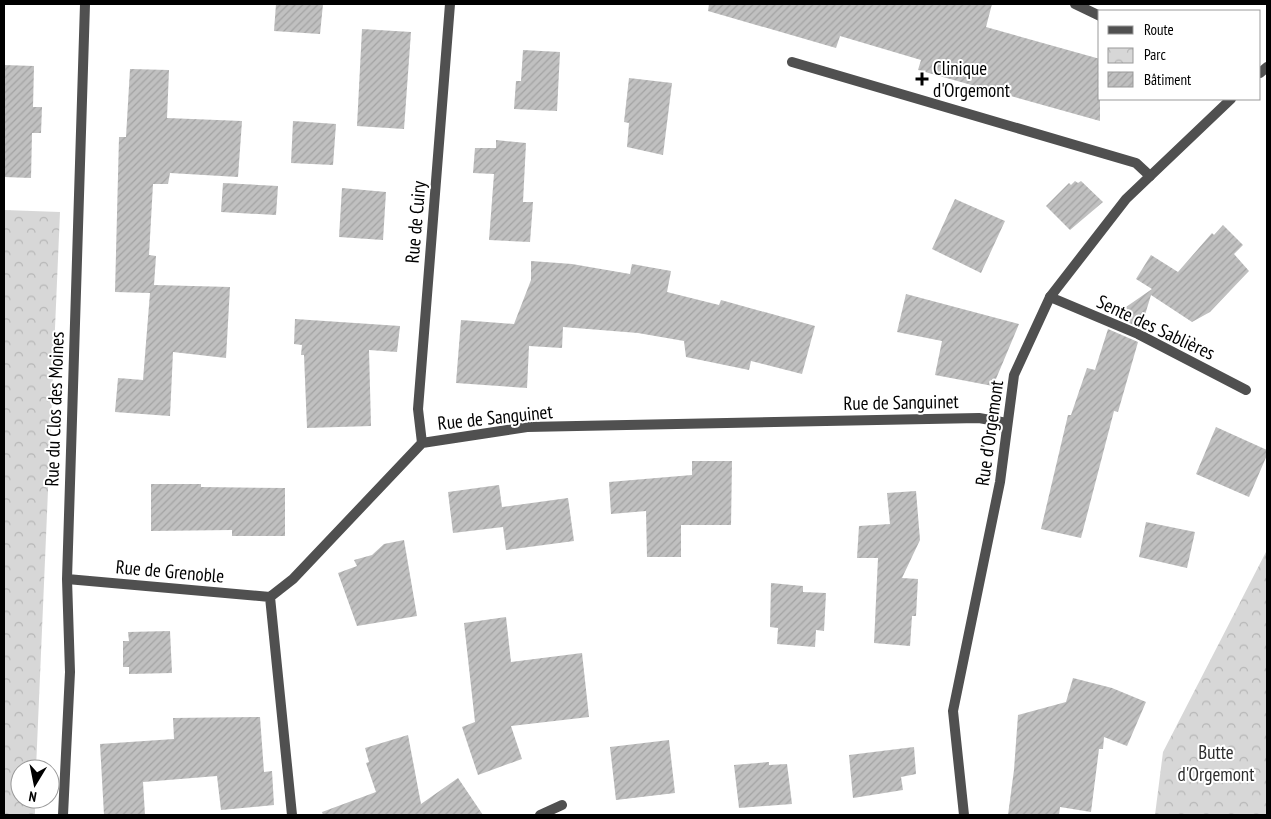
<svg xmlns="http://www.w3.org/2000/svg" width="1271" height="819" font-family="'PT Sans Narrow',sans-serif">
<defs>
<pattern id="park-crowns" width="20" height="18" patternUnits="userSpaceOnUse" patternTransform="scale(1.25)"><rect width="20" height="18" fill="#d7d7d7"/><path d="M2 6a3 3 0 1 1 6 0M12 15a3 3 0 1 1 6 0" fill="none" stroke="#b7b7b7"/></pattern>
<pattern id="building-hatch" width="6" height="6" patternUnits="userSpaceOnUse" patternTransform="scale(1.25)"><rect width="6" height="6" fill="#c0c0c0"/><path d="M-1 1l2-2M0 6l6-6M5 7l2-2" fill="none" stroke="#a3a3a3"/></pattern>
</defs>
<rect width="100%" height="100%" fill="#fff"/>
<path fill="url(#park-crowns)" d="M4,210L60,212L36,769H20V799H35V815H4Z
M1267,550V815H1155L1163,752Z"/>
<path fill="url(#building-hatch)" d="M276,4H323L320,34L274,31Z
M709,4H992L986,27L1100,59V121L918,70L921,60L840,36L836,48L708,11Z
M362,29L411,32L404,129L357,126Z
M523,50L560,52L557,111L514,109L516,81H521Z
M4,65L34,66L33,107H42L41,133H32L31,178L4,177Z
M130,69L169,70L167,118L242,121L238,177L170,173L168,184H153L149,255L156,256L154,285L230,287L226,358L173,352L170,416L115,412L118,378L143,380L150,293L115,292L119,137H126Z
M629,78L672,83L663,155L627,147L629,123L624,122Z
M293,121L336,124L333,165L291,163Z
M496,140L526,143L523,202H533L530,242L489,240L494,174L473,173L475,148H496Z
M1075,181L1078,183L1081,181L1103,202L1070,230L1046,206L1069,183L1071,185Z
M223,183L278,186L276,215L221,212Z
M342,188L386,192L383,240L339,237Z
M955,199L1005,221L981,273L932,249Z
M1223,225L1243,245L1234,254L1249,271L1210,312L1192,322L1151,295L1141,328L1113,316L1152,289L1136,279L1151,255L1178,272L1212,233L1214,235Z
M531,261L572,264L630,274L632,264L671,271L667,292L719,305L721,300L815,326L802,374L751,361L749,370L686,357L684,341L638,333L563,327L562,348L529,346L527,388L456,383L461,320L514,324L531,280Z
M906,294L1019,324L993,386L935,375L942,341L897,332Z
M295,319L400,326L397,352L369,350L371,426L307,428L304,355H301L302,345L294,344Z
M1108,329L1138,342L1118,412L1114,411L1081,538L1041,529L1068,415H1071L1087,368L1095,370Z
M1216,427L1267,450V455L1249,497L1196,474Z
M692,461H732L731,525H681V557H647L646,511L611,514L609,482L692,475Z
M151,484H201V487L285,488V536H232V530L151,531Z
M499,485L502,507L568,498L574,541L506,550L503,527L453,533L448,492Z
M916,491L920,540L902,578L918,579L916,616H912L910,646L874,643L878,558H857L859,526L890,524L887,493Z
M1146,522L1195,532L1187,568L1139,557Z
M404,540L417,616L357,626L338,573L357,566L354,560L372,555L384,544Z
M771,583L803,586V592L826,593L824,631L816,630L815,647L777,644L778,628L770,627Z
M506,617L511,662L582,653L589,717L511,726L522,759L478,775L462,727L475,722L464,623Z
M170,631L172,673L129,674V667H123V641H129L128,632Z
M1073,678L1112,688L1146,702L1127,746L1104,737L1103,749H1099L1091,812L1060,807L1059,815H1008L1014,770L1018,715L1066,702Z
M260,717L264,772L272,771L274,805L221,810L217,776L143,782L145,815H104L100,744L174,739L173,718Z
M408,735L421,804L458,778L483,815H323L322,812L376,792L366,763L369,762L365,748Z
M669,740L675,793L616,800L610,747Z
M914,747L916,774L901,777L903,790L853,798L849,755Z
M769,762V765L787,764L792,804L739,808L734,765Z"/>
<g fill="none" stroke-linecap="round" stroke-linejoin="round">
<path stroke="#505050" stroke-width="10" d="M1075,4L1100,16
M792,62L1136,163L1150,176
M1050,297L1138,334L1246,390
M540,815L562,805"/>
<path stroke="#505050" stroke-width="10" d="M1260,73L1267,67
M422,443L418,409L450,4
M67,579L270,597
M63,815L70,672L67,579L85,4
M292,815L270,597L293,579L422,443L527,427L979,418L1007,423
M964,815L953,711L1000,482L1014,375L1050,297L1126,199L1231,99"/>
</g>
<path fill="#000" stroke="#fff" stroke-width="2" d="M919.5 71.5h5v5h5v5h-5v5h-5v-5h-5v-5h5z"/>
<g text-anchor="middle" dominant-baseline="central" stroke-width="4" stroke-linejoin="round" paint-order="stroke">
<g font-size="19" fill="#000" stroke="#fff" text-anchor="start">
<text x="933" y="68">Clinique<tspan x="933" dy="22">d'Orgemont</tspan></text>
</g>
<g font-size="19" fill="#000" stroke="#fff">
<text transform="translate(415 222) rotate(-85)">Rue de Cuiry</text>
<text transform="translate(1156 327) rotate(25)">Sente des Sablières</text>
<text transform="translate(901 402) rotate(-1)">Rue de Sanguinet</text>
<text transform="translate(54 409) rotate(-88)">Rue du Clos des Moines</text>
<text transform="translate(495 417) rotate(-6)">Rue de Sanguinet</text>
<text transform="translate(989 433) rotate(-82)">Rue d'Orgemont</text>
<text transform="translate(170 571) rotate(5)">Rue de Grenoble</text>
</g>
<g font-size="19" fill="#2e2e2e" stroke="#fff">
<text x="1216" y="752">Butte<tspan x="1216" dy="22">d'Orgemont</tspan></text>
</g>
</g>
<rect width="1271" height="819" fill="none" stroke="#000000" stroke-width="10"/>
<rect x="1098" y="10" width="162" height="90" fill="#ffffff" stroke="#999999"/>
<rect x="1108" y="26" width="25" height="8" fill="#505050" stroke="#999999"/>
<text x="1144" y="35" font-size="15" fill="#000000">Route</text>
<rect x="1108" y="48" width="25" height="15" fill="url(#park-crowns)" stroke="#999999"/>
<text x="1144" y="60" font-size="15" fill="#000000">Parc</text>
<rect x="1108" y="72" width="25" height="15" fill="url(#building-hatch)" stroke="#999999"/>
<text x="1144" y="85" font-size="15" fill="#000000">Bâtiment</text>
<g transform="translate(35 784) rotate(190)"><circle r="24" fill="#ffffff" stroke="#999999"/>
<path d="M0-4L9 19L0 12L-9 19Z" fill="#000000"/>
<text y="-8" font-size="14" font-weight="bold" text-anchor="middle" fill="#000000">N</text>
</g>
</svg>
